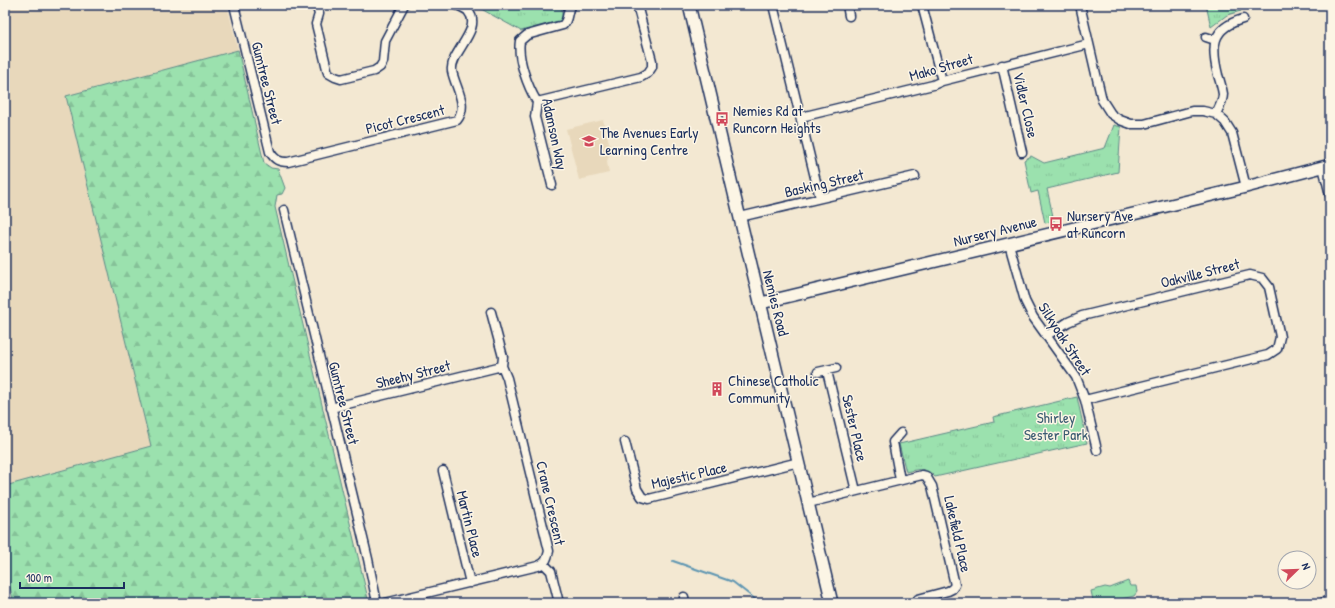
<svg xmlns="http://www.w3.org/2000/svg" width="1335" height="608" font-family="'Patrick Hand',sans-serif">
<defs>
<pattern id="forest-firs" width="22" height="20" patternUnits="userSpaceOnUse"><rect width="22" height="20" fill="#9be1ae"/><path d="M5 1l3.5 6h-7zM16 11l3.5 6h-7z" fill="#85c198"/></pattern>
<pattern id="park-tufts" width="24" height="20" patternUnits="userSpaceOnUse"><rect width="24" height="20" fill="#9be1ae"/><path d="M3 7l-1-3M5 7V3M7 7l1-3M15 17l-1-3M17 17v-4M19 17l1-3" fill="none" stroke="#85c198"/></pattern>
</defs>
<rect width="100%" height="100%" fill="#f3e8d2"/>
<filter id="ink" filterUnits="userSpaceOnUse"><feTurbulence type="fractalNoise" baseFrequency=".025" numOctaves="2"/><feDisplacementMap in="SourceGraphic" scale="8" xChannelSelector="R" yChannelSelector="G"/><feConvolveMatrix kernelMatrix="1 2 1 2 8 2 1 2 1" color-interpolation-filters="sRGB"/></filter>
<g filter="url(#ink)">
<path fill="#e8d8bb" d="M5,5H227L238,50L66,96L151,446L5,486Z
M603,120L612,153L608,157L607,162L609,173L579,180L566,129Z"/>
<path fill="#9be1ae" stroke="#5b8886" d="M1128,581L1130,586H1136L1137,592L1134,596L1104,603H1096L1093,600L1091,591L1105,587L1110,588Z"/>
<path fill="url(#forest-firs)" stroke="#5b8886" d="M238,50L264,163L271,168L278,169L285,188L282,194L277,195L275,207L369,603H14L5,568V486L151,446L66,96Z"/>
<path fill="url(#park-tufts)" stroke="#5b8886" d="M474,5H562V20L521,31Z
M1206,5H1240L1241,11L1227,15L1211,27Z
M1114,125L1121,127L1118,172L1047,189L1054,221L1045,223L1038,191L1031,193L1024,160L1031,156L1044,163L1105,148Z
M1077,397L1087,443L935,477C926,467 918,469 906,472L899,444L994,422L993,417Z"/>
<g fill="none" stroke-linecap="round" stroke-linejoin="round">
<path stroke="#5f96b2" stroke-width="2" d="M673,561L733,582L760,603"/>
<defs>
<path id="street" d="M234,5L270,152C275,160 279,162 288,162L457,120C469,105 455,87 452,71C449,53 484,29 468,11C466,9 461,7 457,5
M316,5L319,14L316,24L328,73L335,77L341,79L374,71L380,67L383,62L385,41L404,5
M773,5L820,198
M847,5L849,16
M922,5L942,81
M1080,5L1102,100L1111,114L1120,120L1131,124H1144L1192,111H1203L1216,114L1225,122L1232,133L1246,187
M1206,37L1215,40
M1002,65L1022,152
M537,102L641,77L648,73L652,67V61L637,5
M1216,114C1219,108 1223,101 1223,94C1222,88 1220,81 1218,75C1211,47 1211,28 1243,19
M801,117L933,85L942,81L1089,44
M1323,167L1330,195
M552,185L535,117L537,102C528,87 517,59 520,41L527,35L563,25C569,19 566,12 571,5
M284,210L368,559L377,603
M740,217L915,176
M1009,244L1025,301L1033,317L1076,377L1085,400L1097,450
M1046,336L1068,322L1082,316L1250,275L1262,278L1269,287L1279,332L1280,337L1277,349L1268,355L1085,400
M827,371L856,491
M818,372L836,368
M331,408L502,366
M625,442L637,489L642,497L649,499L799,462
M443,471L470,583
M900,480L893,442L901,433
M808,503L922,475L926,476L932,486L955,585L952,589L948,591L918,599
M544,564L551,571L559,603
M684,597L685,603
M385,603L538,566C546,563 547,559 549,551L507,378L502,366L503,357L491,312"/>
<path id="secondary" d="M689,5L832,603
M761,303L1246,187L1330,165
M1325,603L1330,602"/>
</defs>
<use href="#street" stroke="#1b2f5e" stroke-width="11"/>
<use href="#secondary" stroke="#1b2f5e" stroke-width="14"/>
<use href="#street" stroke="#fcf5e5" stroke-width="8"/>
<use href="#secondary" stroke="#fcf5e5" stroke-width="11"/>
</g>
</g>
<defs>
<symbol id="bus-bare" viewBox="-9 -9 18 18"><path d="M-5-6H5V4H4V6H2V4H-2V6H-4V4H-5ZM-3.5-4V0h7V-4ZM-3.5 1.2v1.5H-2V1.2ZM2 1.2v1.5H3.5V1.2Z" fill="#d1495b" stroke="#fcf5e5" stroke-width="2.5" paint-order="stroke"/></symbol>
<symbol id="school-bare" viewBox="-9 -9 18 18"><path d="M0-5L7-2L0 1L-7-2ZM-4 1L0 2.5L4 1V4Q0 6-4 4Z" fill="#d1495b" stroke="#fcf5e5" stroke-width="2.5" paint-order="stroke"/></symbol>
<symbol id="building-bare" viewBox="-9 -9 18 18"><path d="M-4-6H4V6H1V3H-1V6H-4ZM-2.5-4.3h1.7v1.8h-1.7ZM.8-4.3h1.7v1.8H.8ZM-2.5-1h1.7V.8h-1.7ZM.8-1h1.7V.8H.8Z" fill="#d1495b" stroke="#fcf5e5" stroke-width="2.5" paint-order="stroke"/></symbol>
</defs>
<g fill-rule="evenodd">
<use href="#bus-bare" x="712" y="109" width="20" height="20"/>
<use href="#school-bare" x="579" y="131" width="20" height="20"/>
<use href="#bus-bare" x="1046" y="214" width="20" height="20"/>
<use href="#building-bare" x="707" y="379" width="20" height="20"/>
</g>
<g text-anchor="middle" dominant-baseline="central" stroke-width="3" stroke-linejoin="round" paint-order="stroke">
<g font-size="15" fill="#1b2f5e" stroke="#fcf5e5">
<text transform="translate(941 67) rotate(-16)">Mako Street</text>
<text transform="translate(267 83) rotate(76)">Gumtree Street</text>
<text transform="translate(1026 105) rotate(77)">Vidler Close</text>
<text transform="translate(405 119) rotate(-14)">Picot Crescent</text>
<text transform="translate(555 134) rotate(78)">Adamson Way</text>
<text transform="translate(824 183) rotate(-13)">Basking Street</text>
<text transform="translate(995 231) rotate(-14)">Nursery Avenue</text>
<text transform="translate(1200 273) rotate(-14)">Oakville Street</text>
<text transform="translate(776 303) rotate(76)">Nemies Road</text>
<text transform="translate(1065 339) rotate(57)">Silkyoak Street</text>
<text transform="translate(413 374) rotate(-14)">Sheehy Street</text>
<text transform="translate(344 403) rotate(76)">Gumtree Street</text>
<text transform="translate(855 428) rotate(77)">Sester Place</text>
<text transform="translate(689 475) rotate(-13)">Majestic Place</text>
<text transform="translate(551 503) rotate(77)">Crane Crescent</text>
<text transform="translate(470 524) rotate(76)">Martin Place</text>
<text transform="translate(958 534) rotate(77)">Lakefield Place</text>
</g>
<g font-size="15" fill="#1b2f5e" stroke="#fcf5e5" text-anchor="start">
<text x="733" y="110">Nemies Rd at<tspan x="733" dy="17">Runcorn Heights</tspan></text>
<text x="600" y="132">The Avenues Early<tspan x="600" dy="17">Learning Centre</tspan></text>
<text x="1067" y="215">Nursery Ave<tspan x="1067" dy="17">at Runcorn</tspan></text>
<text x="728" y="380">Chinese Catholic<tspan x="728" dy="17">Community</tspan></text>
</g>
<g font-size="15" fill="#3b5c72" stroke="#fcf5e5">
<text x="1056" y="417">Shirley<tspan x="1056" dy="17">Sester Park</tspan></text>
</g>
</g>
<rect width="1335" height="608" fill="none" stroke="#fcf5e5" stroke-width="20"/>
<rect x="10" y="10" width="1315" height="588" fill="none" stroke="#1b2f5e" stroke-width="1.5" filter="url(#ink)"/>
<g transform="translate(1297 570) rotate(67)"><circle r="19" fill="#fcf5e5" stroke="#a2a6af"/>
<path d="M0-3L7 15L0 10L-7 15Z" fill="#d1495b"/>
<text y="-6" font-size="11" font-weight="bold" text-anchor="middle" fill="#1b2f5e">N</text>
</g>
<path d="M20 582v6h104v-6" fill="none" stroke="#1b2f5e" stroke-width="2"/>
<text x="26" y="582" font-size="12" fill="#1b2f5e" stroke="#fcf5e5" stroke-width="3" paint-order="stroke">100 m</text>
</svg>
